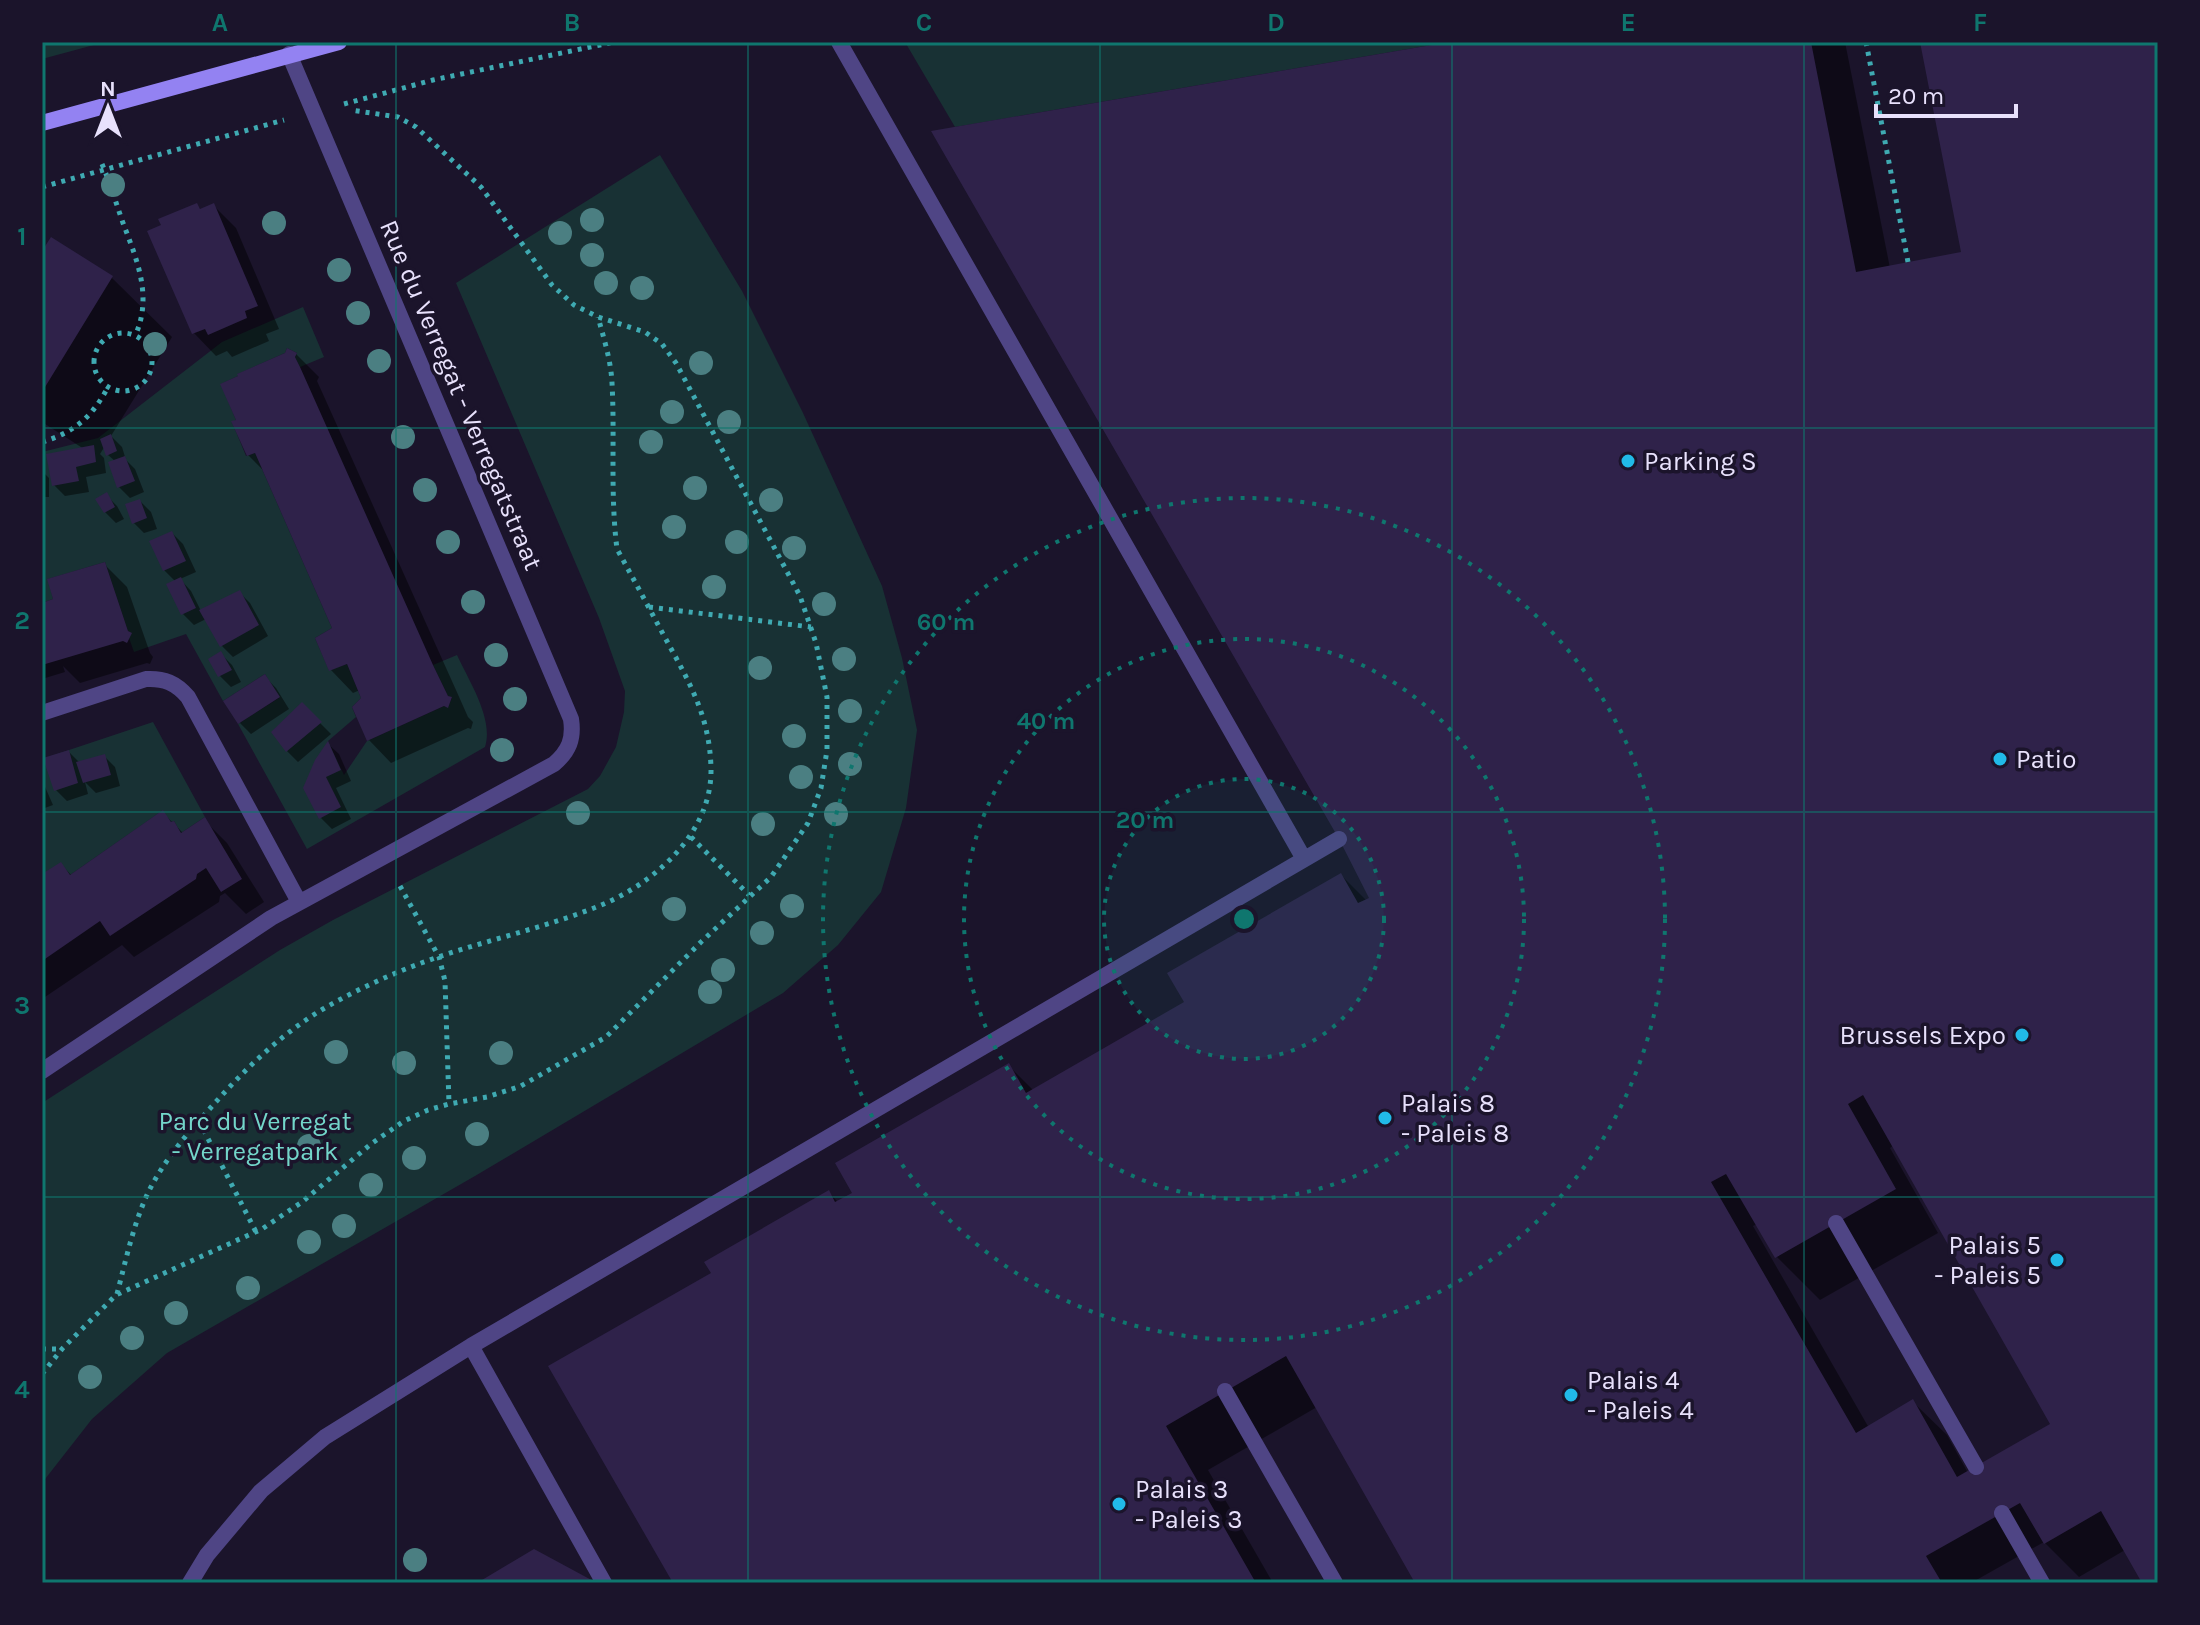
<svg xmlns="http://www.w3.org/2000/svg" width="2200" height="1625" font-family="Karla,sans-serif">
<rect width="100%" height="100%" fill="#1b142b"/>
<path fill="#183134" d="M42,42H105L42,59Z
M905,42H1449L955,127Z
M660,155L742,291L803,413L882,586L902,658L917,730L906,808L881,892L838,945L783,993L475,1176L167,1353L92,1419L42,1483V1103L280,950L333,920L588,789L600,776L616,747L624,712L625,691L599,618L456,283Z
M303,307L324,357L300,367L295,357L297,353L287,348L285,353L238,374V376L221,384L236,420L232,422L246,456L255,453L332,628L315,638L329,670L347,664L361,698L352,707L356,717L328,741L344,775L367,741L444,706L448,707L452,698L448,696L433,665L457,655C469,681 494,719 485,747L307,849L238,724L279,698L265,674L223,701L186,634L134,652L129,638L131,633L128,631L105,562L48,579L53,599L42,603V452L98,438L222,342Z
M153,722L205,817L181,833L174,821L171,822L162,811L70,875L42,874V759Z"/>
<path fill="#0007" fill-rule="evenodd" d="M1460,42H1845L1890,268L1964,254L1922,42H2158V1583H2144L2125,1550L2079,1577L2044,1542L1971,1583H1417L1317,1407L1208,1470L1273,1583H675L713,1274L829,1193L838,1202L855,1193L1009,1066L1034,1091L1187,1003L1341,875L1367,901L1371,899ZM1894,1145L2058,1435L1968,1473L1947,1435L1913,1402L1869,1428L1753,1226L1757,1224L1777,1257L1820,1300L1938,1233L1890,1148Z
M197,205L201,210L213,205L236,228L279,329L266,334L269,341L232,357L227,351L216,356L194,333Z
M51,239L112,278L172,337L111,436L122,447L126,460L135,469L144,492L130,498L119,487L115,461L108,455L105,446L100,454L104,458L106,473L86,477L89,492L65,496L54,485L84,449L42,422V254Z
M296,354L319,377L317,381L322,392L456,690L468,717L473,722L471,729L468,728L391,763L369,740L364,699L360,690L353,693L331,670L335,629L266,473L248,455Z
M42,471L49,478V497H42Z
M106,495L117,506L124,519L116,523L105,512Z
M140,501L151,512L157,529L144,533L133,522Z
M172,533L183,544L196,572L180,579L191,591L201,611L239,592L250,603L268,636L233,657L222,646L206,619L194,625L183,614L176,582L164,570Z
M104,564L127,587L150,653L153,657L150,664L147,663L80,683L63,666L65,672L42,679V605L56,600Z
M221,654L232,665L241,682L231,687L220,676Z
M265,677L276,688L289,709L251,734L240,723Z
M302,705L331,734L298,762L287,751Z
M328,744L339,754L351,781L336,788L351,819L332,829L321,818Z
M69,752L80,763L104,756L115,767L120,786L96,793L85,782L88,794L67,801L56,790Z
M42,780L53,805L42,809Z
M163,813L184,834L204,820L227,843L264,902L246,914L225,893L220,896L219,902L134,957L122,945L42,999V877L61,864L72,876Z"/>
<path fill="#2f224a" fill-rule="evenodd" d="M1449,42H1811L1856,272L1961,252L1920,42H2158V1583H2142L2101,1511L2044,1544L2020,1503L1926,1556L1942,1583H1415L1286,1356L1166,1426L1256,1583H673L548,1366L711,1273L704,1262L829,1190L835,1202L852,1193L835,1163L1009,1063L1026,1093L1184,1002L1167,973L1341,873L1358,903L1369,898L1339,839L931,131ZM1863,1095L2050,1424L1957,1477L1913,1399L1856,1433L1711,1182L1726,1174L1775,1258L1896,1189L1848,1104Z
M197,203L200,209L214,203L258,306L245,311L247,318L208,335L205,329L192,334L147,231L161,225L158,219Z
M51,237L113,276L42,392V251Z
M287,348L297,353L295,357L300,367L433,665L448,696L452,697L448,708L444,706L367,741L352,707L361,698L347,664L329,671L315,638L332,628L255,453L247,456L231,421L236,420L220,384L238,376L237,374L285,353Z
M111,434L117,451L106,456L100,439Z
M94,445L96,462L76,467L79,481L52,486L46,454Z
M125,456L135,481L117,488L108,462Z
M107,492L115,507L104,513L95,499Z
M140,499L147,518L132,524L125,504Z
M172,531L186,561L163,571L149,541Z
M105,562L128,631L132,633L127,643L123,641L42,665V603L53,599L47,579Z
M181,577L196,608L181,615L166,584Z
M240,590L259,625L220,647L199,610Z
M221,651L232,670L218,677L208,659Z
M265,674L280,697L238,724L223,701Z
M302,702L322,722L286,752L271,732Z
M328,741L341,770L326,777L341,807L319,819L303,788L315,760Z
M69,750L78,783L54,791L43,758Z
M105,754L111,775L83,783L76,762Z
M163,810L171,822L174,821L181,833L205,817L242,879L221,892L206,868L197,874L196,879L110,936L100,921L42,961V874L61,862L70,875Z
M534,1549L597,1583H477Z"/>
<g fill="none" stroke-linecap="round" stroke-linejoin="round">
<path stroke="#3faab2" stroke-width="5" stroke-dasharray="4 6" stroke-linecap="butt" d="M1866,42L1908,262
M344,104L433,80L614,42
M102,164C110,183 116,203 123,223C137,260 153,297 135,336
M42,187L284,120
M94 362a29 29 0 1 1 58 0a29 29 0 1 1-58 0Z
M42,442C75,432 92,417 108,387
M649,607L811,627
M691,837L749,895
M400,886L439,957L445,981L449,1104
M199,1121L256,1232
M117,1294C126,1260 135,1216 152,1185C166,1159 186,1135 206,1113C240,1074 278,1036 323,1009C361,987 402,969 444,955C496,938 549,926 599,906C655,883 712,833 711,769C710,715 688,680 663,634C648,606 633,578 617,549C610,494 615,438 612,383C611,361 604,339 598,317
M42,1349H61
M42,1374L62,1349L116,1295L262,1229L302,1202L371,1144L404,1121L428,1110L449,1104L487,1097L521,1086L606,1037L701,942L771,877L808,823L821,788L827,750V697L816,643L800,596L676,363L662,344L645,332L598,317L574,305L552,285L481,187L416,127L398,117L351,110"/>
<path stroke="#4f4585" stroke-width="16" d="M839,42L1304,859
M1836,1223L1976,1467
M471,1346L604,1583
M1225,1391L1335,1583
M2002,1513L2042,1583
M190,1583L207,1555L261,1491L325,1437L471,1346L1339,839"/>
<path stroke="#4f4585" stroke-width="16" d="M42,713L146,679C164,678 176,683 188,697L299,902
M42,1071L271,918L554,764C569,751 574,739 571,719L289,54"/>
<path stroke="#9382f2" stroke-width="16" d="M42,123L339,42"/>
</g>
<g fill="#4b7f82">
<circle cx="113" cy="185" r="12"/>
<circle cx="592" cy="220" r="12"/>
<circle cx="274" cy="223" r="12"/>
<circle cx="560" cy="233" r="12"/>
<circle cx="592" cy="255" r="12"/>
<circle cx="339" cy="270" r="12"/>
<circle cx="606" cy="283" r="12"/>
<circle cx="642" cy="288" r="12"/>
<circle cx="358" cy="313" r="12"/>
<circle cx="155" cy="344" r="12"/>
<circle cx="379" cy="361" r="12"/>
<circle cx="701" cy="363" r="12"/>
<circle cx="672" cy="412" r="12"/>
<circle cx="729" cy="422" r="12"/>
<circle cx="403" cy="437" r="12"/>
<circle cx="651" cy="442" r="12"/>
<circle cx="695" cy="488" r="12"/>
<circle cx="425" cy="490" r="12"/>
<circle cx="771" cy="500" r="12"/>
<circle cx="674" cy="527" r="12"/>
<circle cx="448" cy="542" r="12"/>
<circle cx="737" cy="542" r="12"/>
<circle cx="794" cy="548" r="12"/>
<circle cx="714" cy="587" r="12"/>
<circle cx="473" cy="602" r="12"/>
<circle cx="824" cy="604" r="12"/>
<circle cx="496" cy="655" r="12"/>
<circle cx="844" cy="659" r="12"/>
<circle cx="760" cy="668" r="12"/>
<circle cx="515" cy="699" r="12"/>
<circle cx="850" cy="711" r="12"/>
<circle cx="794" cy="736" r="12"/>
<circle cx="502" cy="750" r="12"/>
<circle cx="850" cy="764" r="12"/>
<circle cx="801" cy="777" r="12"/>
<circle cx="578" cy="813" r="12"/>
<circle cx="836" cy="814" r="12"/>
<circle cx="763" cy="824" r="12"/>
<circle cx="792" cy="906" r="12"/>
<circle cx="674" cy="909" r="12"/>
<circle cx="762" cy="933" r="12"/>
<circle cx="723" cy="970" r="12"/>
<circle cx="710" cy="992" r="12"/>
<circle cx="336" cy="1052" r="12"/>
<circle cx="501" cy="1053" r="12"/>
<circle cx="404" cy="1063" r="12"/>
<circle cx="477" cy="1134" r="12"/>
<circle cx="309" cy="1146" r="12"/>
<circle cx="414" cy="1158" r="12"/>
<circle cx="371" cy="1185" r="12"/>
<circle cx="344" cy="1226" r="12"/>
<circle cx="309" cy="1242" r="12"/>
<circle cx="248" cy="1288" r="12"/>
<circle cx="176" cy="1313" r="12"/>
<circle cx="132" cy="1338" r="12"/>
<circle cx="90" cy="1377" r="12"/>
<circle cx="415" cy="1560" r="12"/>
</g>
<path fill="none" stroke="#0f766e" stroke-width="2" stroke-opacity="0.55" d="M396,42V1583M748,42V1583M1100,42V1583M1452,42V1583M1804,42V1583M42,428H2158M42,812H2158M42,1197H2158"/>
<circle cx="1244" cy="919" r="140" fill="#0f766e" fill-opacity=".12"/>
<g fill="none" stroke="#0f766e" stroke-width="4" stroke-dasharray="4 8">
<circle cx="1244" cy="919" r="140"/>
<circle cx="1244" cy="919" r="280"/>
<circle cx="1244" cy="919" r="421"/>
</g>
<g fill="#21bae8" stroke="#1b142b" stroke-width="3">
<circle cx="1628" cy="461" r="8"/>
<circle cx="2000" cy="759" r="8"/>
<circle cx="2022" cy="1035" r="8"/>
<circle cx="1385" cy="1118" r="8"/>
<circle cx="2057" cy="1260" r="8"/>
<circle cx="1571" cy="1395" r="8"/>
<circle cx="1119" cy="1504" r="8"/>
</g>
<g text-anchor="middle" dominant-baseline="central" stroke-width="7" stroke-linejoin="round" paint-order="stroke">
<g font-size="26" fill="#e8e1fc" stroke="#1b142b">
<text transform="translate(461 395) rotate(67)">Rue du Verregat - Verregatstraat</text>
</g>
<g font-size="26" fill="#e8e1fc" stroke="#1b142b" text-anchor="start">
<text x="1644" y="461">Parking S</text>
<text x="2016" y="759">Patio</text>
<text x="2006" y="1035" text-anchor="end">Brussels Expo</text>
<text x="1401" y="1103">Palais 8<tspan x="1401" dy="30">- Paleis 8</tspan></text>
<text x="2041" y="1245" text-anchor="end">Palais 5<tspan x="2041" dy="30">- Paleis 5</tspan></text>
<text x="1587" y="1380">Palais 4<tspan x="1587" dy="30">- Paleis 4</tspan></text>
<text x="1135" y="1489">Palais 3<tspan x="1135" dy="30">- Paleis 3</tspan></text>
</g>
<g font-size="26" fill="#73d6ca" stroke="#1b142b">
<text x="255" y="1121">Parc du Verregat<tspan x="255" dy="30">- Verregatpark</tspan></text>
</g>
</g>
<circle cx="1244" cy="919" r="12" fill="#0f766e" stroke="#1b142b" stroke-width="4"/>
<g font-size="24" text-anchor="middle" font-weight="bold" fill="#0f766e" stroke="#1b142b" stroke-width="7" stroke-linejoin="round" paint-order="stroke">
<text x="946" y="630">60 m</text>
<text x="1046" y="729">40 m</text>
<text x="1145" y="828">20 m</text>
</g>
<rect width="2200" height="1625" fill="none" stroke="#1b142b" stroke-width="88"/>
<g transform="translate(108 108)" stroke="#1b142b" stroke-width="6" paint-order="stroke">
<path d="M0-6L14 30L0 20L-14 30Z" fill="#e8e1fc"/>
<text y="-12" font-size="22" font-weight="bold" text-anchor="middle" fill="#e8e1fc">N</text>
</g>
<path d="M1876 104v12h140v-12" fill="none" stroke="#e8e1fc" stroke-width="4"/>
<text x="1888" y="104" font-size="24" fill="#e8e1fc" stroke="#1b142b" stroke-width="6" paint-order="stroke">20 m</text>
<rect x="44" y="44" width="2112" height="1537" fill="none" stroke="#0f766e" stroke-width="3"/>
<g font-size="26" text-anchor="middle" font-weight="bold" fill="#0f766e">
<text x="220" y="31">A</text>
<text x="572" y="31">B</text>
<text x="924" y="31">C</text>
<text x="1276" y="31">D</text>
<text x="1628" y="31">E</text>
<text x="1980" y="31">F</text>
<text x="22" y="245">1</text>
<text x="22" y="629">2</text>
<text x="22" y="1014">3</text>
<text x="22" y="1398">4</text>
</g>
</svg>
